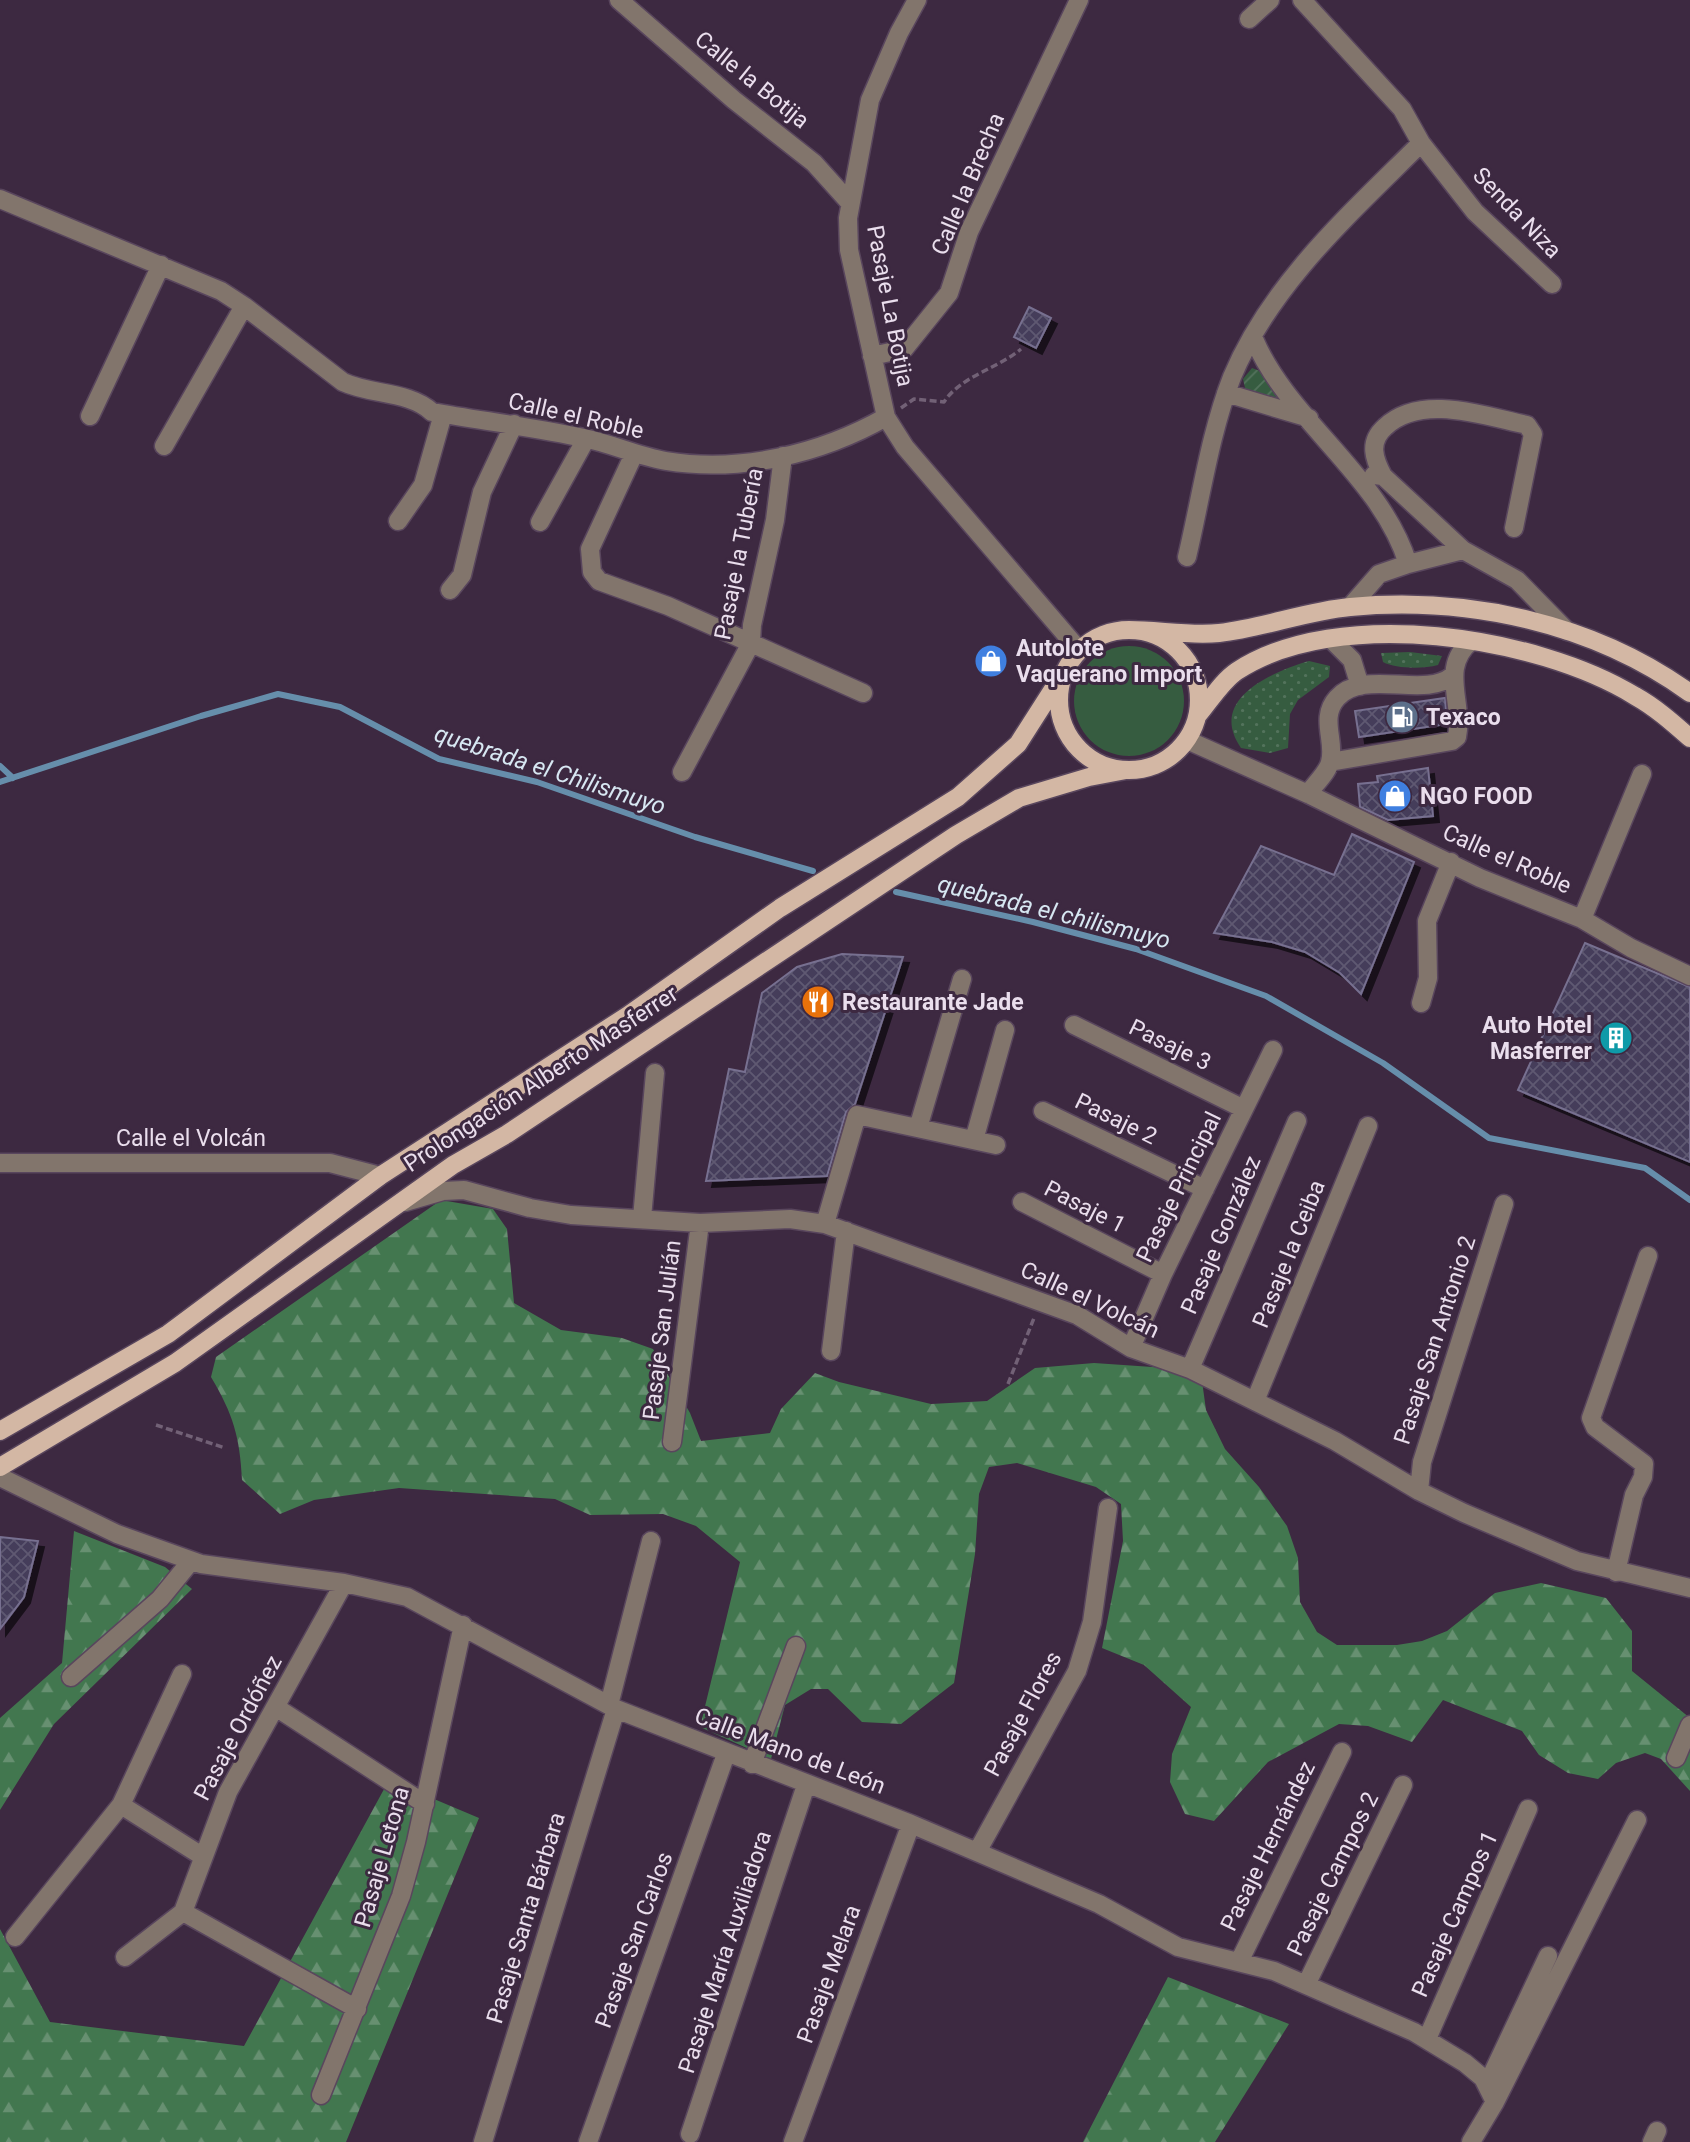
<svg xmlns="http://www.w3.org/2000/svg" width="1690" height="2142" font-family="Roboto,sans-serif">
<defs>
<pattern id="grass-dots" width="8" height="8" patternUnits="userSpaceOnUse" patternTransform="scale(1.75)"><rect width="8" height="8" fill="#365c40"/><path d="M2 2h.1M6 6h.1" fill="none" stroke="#53735c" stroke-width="1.8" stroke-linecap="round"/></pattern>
<pattern id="forest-firs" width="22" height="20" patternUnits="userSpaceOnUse" patternTransform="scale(1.75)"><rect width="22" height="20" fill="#42774f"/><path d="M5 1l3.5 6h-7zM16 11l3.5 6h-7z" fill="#679071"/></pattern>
<pattern id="garden-furrows" width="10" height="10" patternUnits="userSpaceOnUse" patternTransform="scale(1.75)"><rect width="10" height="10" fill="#365c40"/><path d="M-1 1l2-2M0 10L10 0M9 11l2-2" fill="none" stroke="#53735c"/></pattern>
<pattern id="building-cross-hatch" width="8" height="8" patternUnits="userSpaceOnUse" patternTransform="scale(1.75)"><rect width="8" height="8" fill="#443d5a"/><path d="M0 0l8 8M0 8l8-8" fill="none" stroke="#5f5972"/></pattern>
<filter id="shadow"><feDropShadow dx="6" dy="6" stdDeviation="0" flood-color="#0009"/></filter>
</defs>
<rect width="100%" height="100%" fill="#3d2941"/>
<path fill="url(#grass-dots)" d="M1410,652L1442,656L1438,665C1423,669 1396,669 1383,662L1381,653Z
M1309,661L1330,666L1329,677L1298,700L1290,714L1288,748L1270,753L1241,748C1207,699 1272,672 1309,661Z"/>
<path fill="url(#forest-firs)" d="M441,1200L493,1209L507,1229L514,1303L561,1330L622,1338L653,1349L690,1413L701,1441L770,1433L781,1409L815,1373L839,1382L931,1404L987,1401L1035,1368L1094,1363L1167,1368L1202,1381L1206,1410L1225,1449L1259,1487L1287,1526L1298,1558L1300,1602L1317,1632L1337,1645H1397L1422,1641L1447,1631L1495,1593L1541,1583L1606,1598L1632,1631V1671L1690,1718V1791L1661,1759L1645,1753L1616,1763L1598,1779L1568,1773L1539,1755L1522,1731L1443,1700L1412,1742L1368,1726L1339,1724L1268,1762L1214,1821L1185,1814L1170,1782L1172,1754L1191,1707L1144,1665L1102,1648L1123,1541L1121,1504L1096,1487L1017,1463L989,1467L979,1494L975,1554L954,1683L901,1724L862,1722L828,1689H811L785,1705L771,1759L700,1727L740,1562L696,1526L663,1514L590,1515L555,1499L399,1488L314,1500L280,1514L242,1480C240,1437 233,1414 211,1377L216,1357Z
M74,1531L165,1567L192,1589L54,1724L0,1810V1718L62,1663Z
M389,1780L479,1818L346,2142H0V1929L50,2022L244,2046Z
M1168,1977L1289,2024L1215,2142H1083Z"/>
<path fill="#365c40" d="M1074 701a55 55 0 1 1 110 0a55 55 0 1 1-110 0Z"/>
<path fill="url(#garden-furrows)" d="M1252,368L1265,373L1288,402L1246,392L1243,379Z"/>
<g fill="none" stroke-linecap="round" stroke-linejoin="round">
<path stroke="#668eab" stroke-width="6" d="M0,766L13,778
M0,782L201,716L278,694L340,707L439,759L537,782L695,837L813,871
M896,892L1033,922L1136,949L1266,996L1383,1063L1489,1138L1645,1168L1690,1200"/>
</g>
<path fill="url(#building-cross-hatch)" stroke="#777090" stroke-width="2" filter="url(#shadow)" d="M1029,307L1051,318L1036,348L1014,337Z
M1445,698L1447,724L1359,737L1355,711Z
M1428,768L1433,816L1388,820L1360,807L1358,784L1378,782L1377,776Z
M1352,834L1414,862L1361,994L1340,973L1305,952L1272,942L1214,933L1261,846L1334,875Z
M1585,943L1690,987V1162L1518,1090Z
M842,954L903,957L855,1104L846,1112L827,1176L706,1181L729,1069L745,1072L762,993L797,967Z
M0,1537L38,1541L24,1597L0,1629Z"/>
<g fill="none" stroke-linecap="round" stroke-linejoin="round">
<defs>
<path id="minor" d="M619,0L734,100L814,163L850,203
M917,0L899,33L870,100L848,218L849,250L886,417L905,447L1079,650
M1302,0L1402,109L1421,143L1475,212L1552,284
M1249,19L1270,0
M0,199L221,291L244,306L343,382C371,395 409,391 432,412C483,421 533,427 584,438C612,444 638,456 666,461C741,473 821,454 886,417
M1254,339C1288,420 1381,476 1408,564L1379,574L1350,607
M872,356L904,349L949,293L969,232L1079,0
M1226,393L1309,418
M90,416L161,265
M164,446L244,306
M634,454L590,549L592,572L599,581L668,606L863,693
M1374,475L1383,476L1463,550L1517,580L1567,631
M1383,476C1374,459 1368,442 1385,427C1421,393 1484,416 1527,425L1533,434L1514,528
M398,521L423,485L443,414
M540,522L586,439
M1187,557C1201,498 1210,433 1232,377C1271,283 1352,212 1421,143
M1408,564L1463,550
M450,590L462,575L482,492L514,424
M1331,639L1352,660L1360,686
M1187,740L1308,794L1480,878L1582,919L1631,948L1690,976
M1330,762L1452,741L1457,737C1464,702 1439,668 1471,641
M682,772L751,643L752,625L775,520L783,456
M1308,794C1314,785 1328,772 1330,762C1336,741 1319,718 1337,698C1363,668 1425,699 1452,676
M1582,919L1642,774
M1421,1003L1428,978L1427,921L1451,862
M1074,1025L1244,1109
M1043,1111L1205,1189
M918,1128L962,979
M974,1140L1005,1030
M0,1163H330L380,1176
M405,1202L443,1191L464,1190L530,1208L571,1215L700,1223L790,1219L825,1224L1077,1315L1131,1348L1190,1369L1335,1441L1419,1491L1464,1513L1577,1561L1690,1588
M1022,1202L1163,1274
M642,1218L655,1073
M825,1224L857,1115L996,1145
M1131,1348L1163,1274L1273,1050
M831,1351L846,1231
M1190,1369L1297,1121
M1255,1401L1368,1126
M672,1442L700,1223
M0,1477L117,1534L201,1564L344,1583L407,1597L616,1709L911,1824L1099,1904L1178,1947L1274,1971L1414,2032L1465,2063L1483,2078L1495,2102L1471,2142
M1419,1491L1422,1462L1504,1204
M1616,1572L1634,1495L1643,1477L1644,1464L1595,1427L1591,1418L1648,1256
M71,1677L160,1599L191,1561
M609,1705L651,1541
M277,1708L425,1804
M1676,1758L1690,1725
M752,1764L796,1646
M121,1805L202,1856
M977,1852L1077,1671L1092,1622L1108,1508
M183,1912L357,2009
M15,1937L121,1805L182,1674
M125,1957L183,1912L228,1792L344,1583
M1239,1962L1342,1752
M1306,1985L1403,1785
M1427,2039L1528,1809
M1487,2085L1548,1956
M321,2095L401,1896L416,1842L463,1625
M1495,2102L1637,1820
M690,2134L806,1785
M483,2142L616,1709
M588,2142L726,1754
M793,2142L911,1824
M1652,2142L1657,2131"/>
<path id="major" d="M1059 700a70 70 0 1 1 140 0a70 70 0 1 1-140 0Z
M1129,630C1158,630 1190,636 1219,633C1264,628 1306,611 1350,607C1468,596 1593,623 1690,693
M1198,715C1210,701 1222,681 1237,671C1338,605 1537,636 1635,696C1655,707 1673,723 1690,738
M0,1431L168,1334L380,1176L627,1016L780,908L958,797L1018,744L1064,672
M0,1467L175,1363L453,1165L507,1134L956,835L1019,798L1089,777L1126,770"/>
</defs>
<use href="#minor" stroke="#59465d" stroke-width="21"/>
<use href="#major" stroke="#59465d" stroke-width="21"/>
<path stroke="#726176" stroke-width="3.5" stroke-dasharray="7 3.5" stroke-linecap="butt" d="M901,408L914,399L944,402C961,376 997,369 1021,349
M1008,1384L1034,1318
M156,1425L225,1448"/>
<use href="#minor" stroke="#82756c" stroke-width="18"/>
<use href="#major" stroke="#d3b7a4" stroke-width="18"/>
</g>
<defs>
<symbol id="shop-disc" viewBox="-11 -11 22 22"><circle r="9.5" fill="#3f7fe0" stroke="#3d2941"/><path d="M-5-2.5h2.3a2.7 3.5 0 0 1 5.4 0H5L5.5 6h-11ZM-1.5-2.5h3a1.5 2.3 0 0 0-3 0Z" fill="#fff"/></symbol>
<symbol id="fuel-disc" viewBox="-11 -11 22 22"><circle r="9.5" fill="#5c6f8a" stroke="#3d2941"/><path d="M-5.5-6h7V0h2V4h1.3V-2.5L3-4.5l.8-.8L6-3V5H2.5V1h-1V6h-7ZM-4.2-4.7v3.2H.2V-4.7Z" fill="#fff"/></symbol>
<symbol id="restaurant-disc" viewBox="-11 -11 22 22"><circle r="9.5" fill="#e8710a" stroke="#3d2941"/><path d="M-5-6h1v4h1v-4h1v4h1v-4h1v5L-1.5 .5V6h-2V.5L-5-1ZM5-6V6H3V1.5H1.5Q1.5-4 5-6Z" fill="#fff"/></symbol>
<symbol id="building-disc" viewBox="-11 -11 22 22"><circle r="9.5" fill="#0f9aa8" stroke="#3d2941"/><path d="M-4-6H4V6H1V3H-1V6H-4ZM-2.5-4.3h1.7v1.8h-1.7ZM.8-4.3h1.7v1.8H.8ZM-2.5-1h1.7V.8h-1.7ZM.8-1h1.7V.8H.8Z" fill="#fff"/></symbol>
</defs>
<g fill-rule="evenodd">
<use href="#shop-disc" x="972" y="642" width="38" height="38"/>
<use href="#fuel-disc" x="1383" y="698" width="38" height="38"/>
<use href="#shop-disc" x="1376" y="777" width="38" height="38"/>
<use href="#restaurant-disc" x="799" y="983" width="38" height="38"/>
<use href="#building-disc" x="1597" y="1019" width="38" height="38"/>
</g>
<g text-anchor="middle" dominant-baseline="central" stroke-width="6" stroke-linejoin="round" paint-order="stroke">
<g font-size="23" fill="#eadeed" stroke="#3d2941">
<text transform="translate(752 80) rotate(39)">Calle la Botija</text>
<text transform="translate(968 184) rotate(-67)">Calle la Brecha</text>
<text transform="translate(1517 213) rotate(46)">Senda Niza</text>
<text transform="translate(890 306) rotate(79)">Pasaje La Botija</text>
<text transform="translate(576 416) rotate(13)">Calle el Roble</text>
<text transform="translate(739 554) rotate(-79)">Pasaje la Tubería</text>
<text transform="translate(1507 859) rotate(24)">Calle el Roble</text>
<text transform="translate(1170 1045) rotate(26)">Pasaje 3</text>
<text transform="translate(541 1079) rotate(-33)">Prolongación Alberto Masferrer</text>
<text transform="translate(1116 1119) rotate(26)">Pasaje 2</text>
<text x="191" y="1138">Calle el Volcán</text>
<text transform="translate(1179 1187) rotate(-64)">Pasaje Principal</text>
<text transform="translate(1085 1207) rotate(27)">Pasaje 1</text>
<text transform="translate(1221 1235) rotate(-67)">Pasaje González</text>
<text transform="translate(1289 1254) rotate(-68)">Pasaje la Ceiba</text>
<text transform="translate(1090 1300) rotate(25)">Calle el Volcán</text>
<text transform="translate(662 1330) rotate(-83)">Pasaje San Julián</text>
<text transform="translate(1435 1340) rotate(-72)">Pasaje San Antonio 2</text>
<text transform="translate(1023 1714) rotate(-62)">Pasaje Flores</text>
<text transform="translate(238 1728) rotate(-62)">Pasaje Ordóñez</text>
<text transform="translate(790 1751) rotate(21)">Calle Mano de León</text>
<text transform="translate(1268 1846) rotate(-64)">Pasaje Hernández</text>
<text transform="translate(382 1857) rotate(-74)">Pasaje Letona</text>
<text transform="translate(1333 1874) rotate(-64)">Pasaje Campos 2</text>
<text transform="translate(1455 1914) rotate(-66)">Pasaje Campos 1</text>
<text transform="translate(526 1918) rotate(-73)">Pasaje Santa Bárbara</text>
<text transform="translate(634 1940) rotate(-70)">Pasaje San Carlos</text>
<text transform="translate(725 1952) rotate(-72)">Pasaje María Auxiliadora</text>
<text transform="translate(829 1974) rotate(-70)">Pasaje Melara</text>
</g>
<g font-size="23" font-weight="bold" fill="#eadeed" stroke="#3d2941" text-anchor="start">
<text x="1016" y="648">Autolote<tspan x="1016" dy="26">Vaquerano Import</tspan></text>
<text x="1426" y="717">Texaco</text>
<text x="1420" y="796">NGO FOOD</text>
<text x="842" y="1002">Restaurante Jade</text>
<text x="1592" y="1025" text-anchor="end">Auto Hotel<tspan x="1592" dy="26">Masferrer</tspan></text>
</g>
<g font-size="24" font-style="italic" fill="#d7e7f2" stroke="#3d2941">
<text transform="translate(550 770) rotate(18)">quebrada el Chilismuyo</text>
<text transform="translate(1054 912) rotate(14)">quebrada el chilismuyo</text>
</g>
</g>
</svg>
